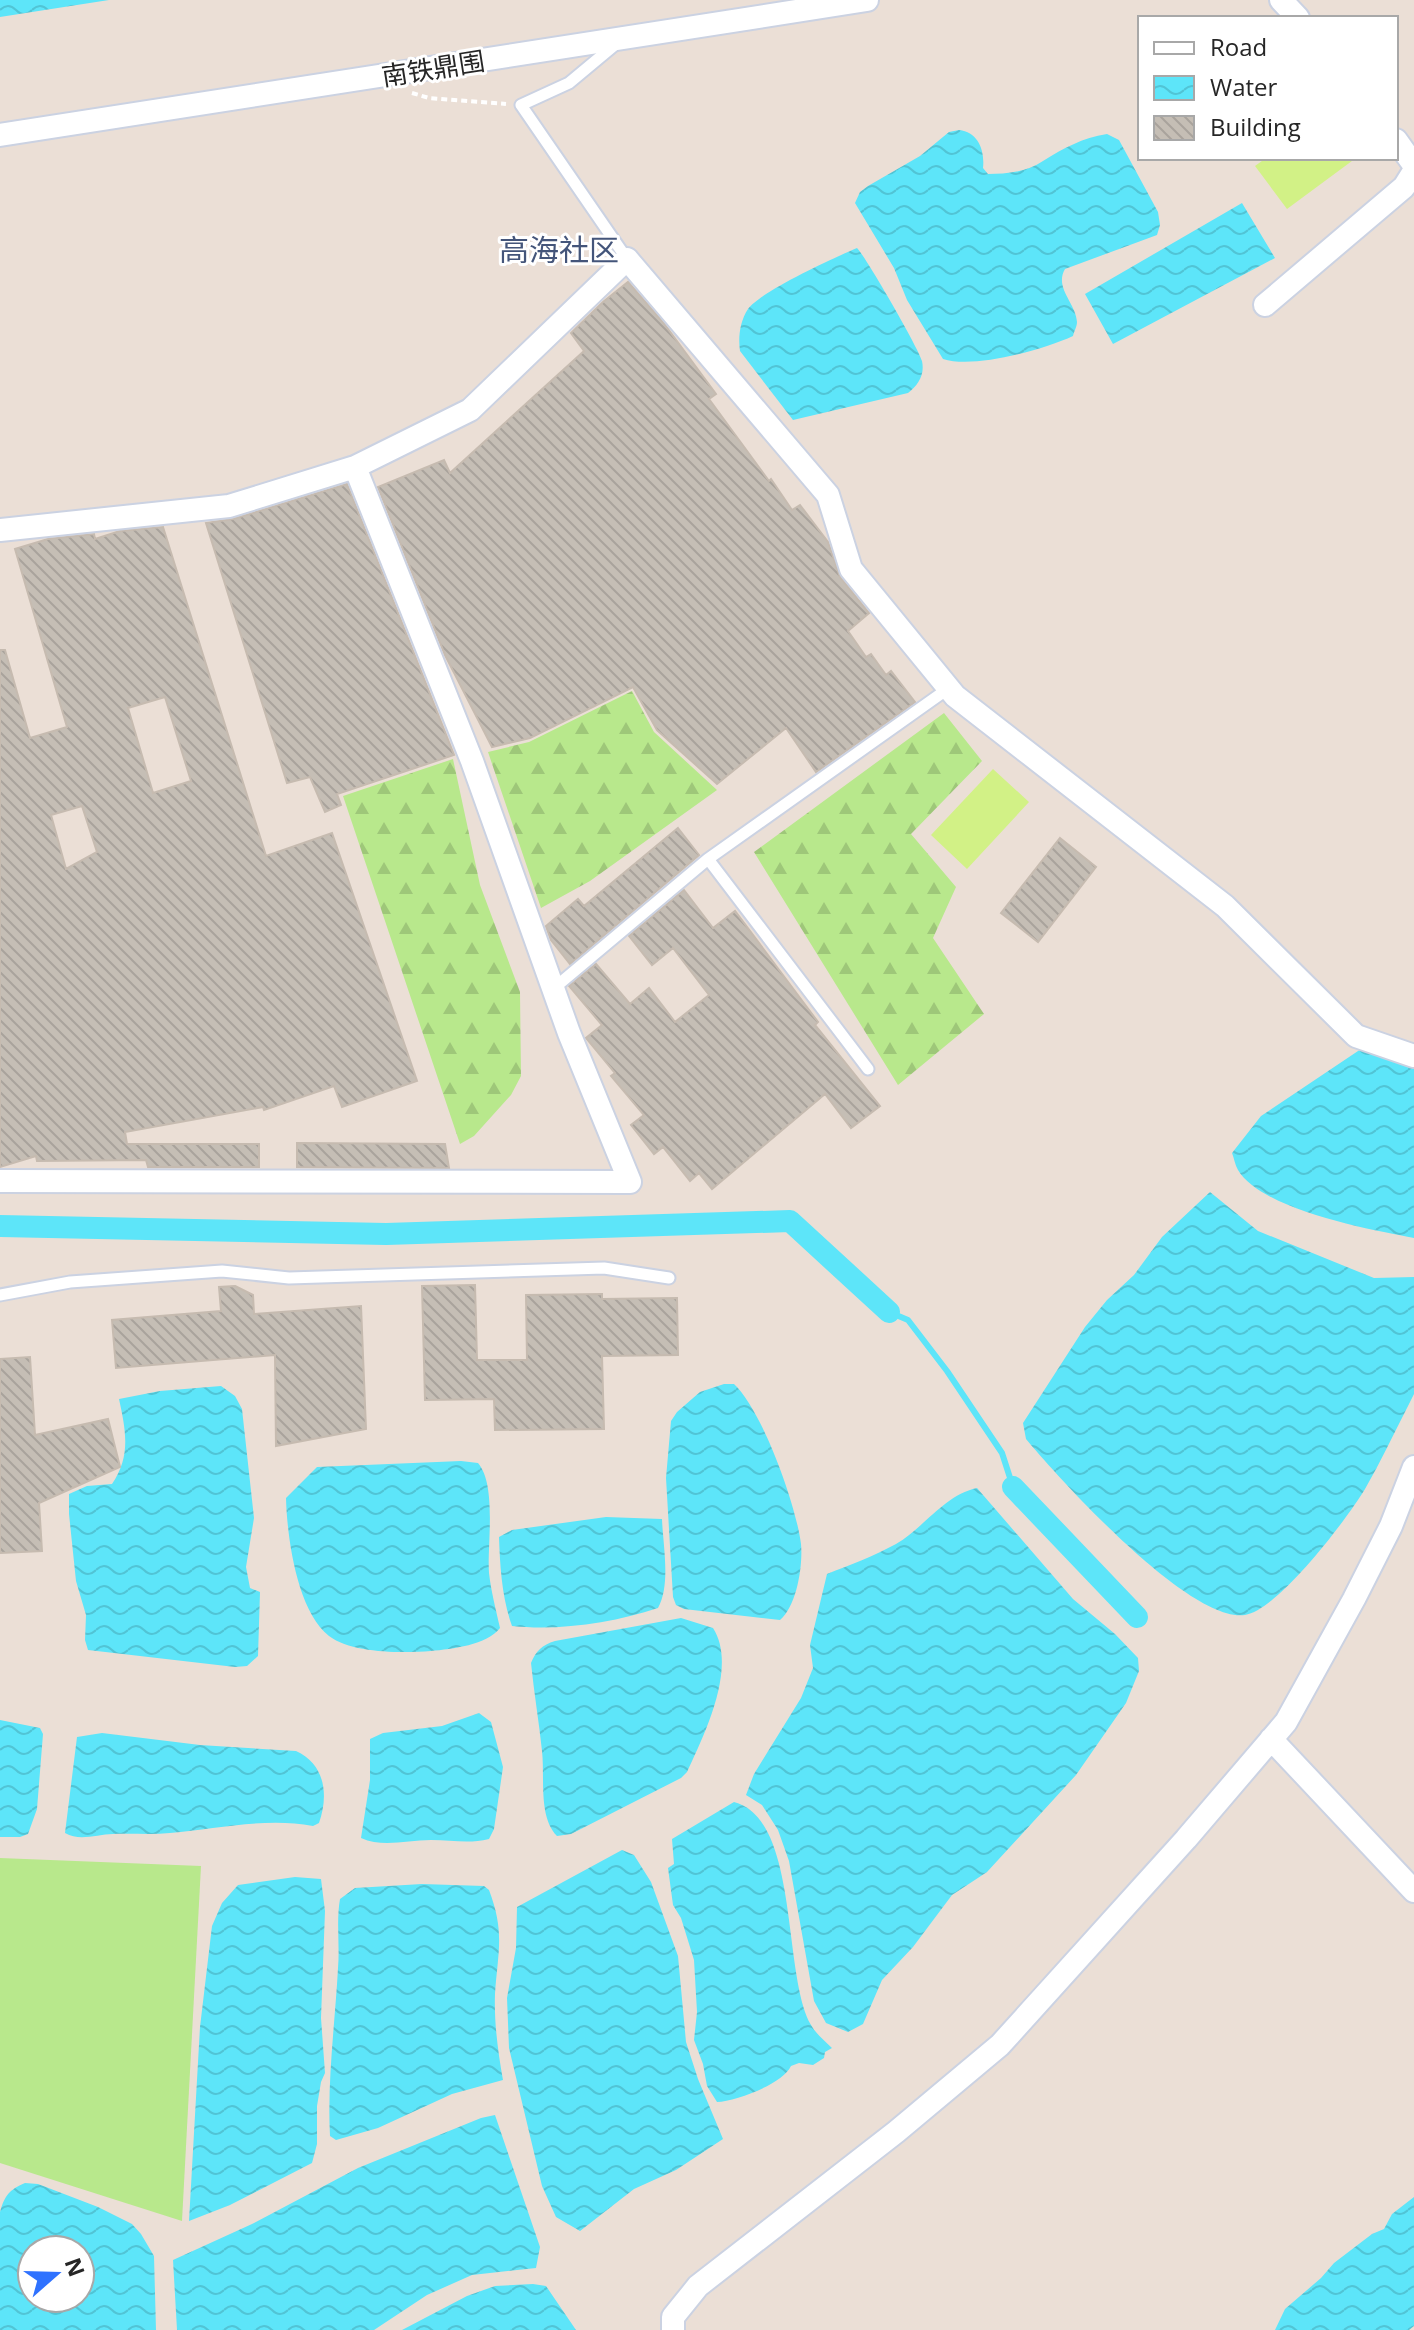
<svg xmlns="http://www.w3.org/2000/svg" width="1414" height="2330" font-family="'Open Sans','Noto Sans SC',sans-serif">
<defs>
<pattern id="forest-firs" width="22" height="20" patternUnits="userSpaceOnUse" patternTransform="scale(2)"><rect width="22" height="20" fill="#b8e88c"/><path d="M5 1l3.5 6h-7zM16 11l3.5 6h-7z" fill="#9ec779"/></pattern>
<pattern id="water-waves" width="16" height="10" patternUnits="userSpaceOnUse" patternTransform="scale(2)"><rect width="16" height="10" fill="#5de5f9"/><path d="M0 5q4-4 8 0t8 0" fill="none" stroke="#51c4d5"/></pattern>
<pattern id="building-back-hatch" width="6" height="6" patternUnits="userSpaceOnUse" patternTransform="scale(2)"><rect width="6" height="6" fill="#c5beb5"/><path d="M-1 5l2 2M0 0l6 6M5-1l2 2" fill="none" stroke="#a9a39c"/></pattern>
</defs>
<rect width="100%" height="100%" fill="#ebdfd6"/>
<path fill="#b8e88c" d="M0,1858L201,1866L182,2221L0,2163Z"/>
<path fill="url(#forest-firs)" d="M632,691L654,732L717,790L590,881L541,908L488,752L529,742Z
M944,713L982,761L911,834L956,887L933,938L984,1014L898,1085L754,852Z
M453,759L480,885L520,992L521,1076L511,1095L474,1136L460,1144L343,796Z"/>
<path fill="#d2f186" d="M1266,158H1356L1287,209L1255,166Z
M993,769L1029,802L967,869L931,835Z"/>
<path fill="url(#water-waves)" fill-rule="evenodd" d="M0,0H109L0,17Z
M959,130C978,132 985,150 983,168L988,174C1006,174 1027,172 1043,161C1064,148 1082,138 1107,134L1119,140L1158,212L1160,225L1157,235L1065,269C1054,288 1076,303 1077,322C1077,327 1074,331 1073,336C1043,350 974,369 943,359L907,300L894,268L855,203L860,192L868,186L920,156L949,132Z
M1242,203L1275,258L1113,344L1085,294Z
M857,248C866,257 919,349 922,361C925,375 918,385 908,393L793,420L740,351C738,337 740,321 748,309C761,291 834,258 857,248Z
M1361,1049L1414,1062V1238C1371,1230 1262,1210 1238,1170C1235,1165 1234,1158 1232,1153L1261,1116Z
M1210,1192L1258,1231L1374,1278L1414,1277V1394L1407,1408C1393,1435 1380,1463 1365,1489C1347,1519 1278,1610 1245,1615C1190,1623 1061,1481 1026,1439L1023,1423L1085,1327L1107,1300L1134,1275L1162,1237Z
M724,1384H734C762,1410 796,1504 801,1544C803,1565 797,1606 780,1620L684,1609L676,1605L673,1597L666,1478L671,1421L677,1412L700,1392Z
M221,1386L235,1396L242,1409L254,1518L246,1567L250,1588L260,1592L258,1656L247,1666L235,1667L88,1650L85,1640L86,1615L76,1581L69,1514V1494L87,1486L112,1484C131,1456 126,1431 119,1399L160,1391Z
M461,1461L478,1463C497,1485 487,1545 489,1573C491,1591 496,1610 500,1628C487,1645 452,1649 431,1651C404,1653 353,1654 329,1636C297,1611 287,1537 286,1498L317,1467Z
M977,1488L1073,1599L1115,1634L1138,1658L1139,1671L1126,1703L1076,1775L987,1872L952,1895L913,1947L882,1980L863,2024L848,2032L826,2023L814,2001L789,1861L778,1830L762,1805L746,1795L754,1774L801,1698L813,1668L810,1645L827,1574C850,1565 874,1556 896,1544C924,1528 944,1495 977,1488Z
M606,1517L662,1519C663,1546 671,1584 658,1608C613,1623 559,1631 512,1626C502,1598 500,1567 499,1537L512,1530Z
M681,1618L713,1628C738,1667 704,1735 687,1772L681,1778L571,1834L557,1836C538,1817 545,1777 542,1751C539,1722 534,1693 531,1663C536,1651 542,1645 555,1641Z
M479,1713L491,1722L503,1767L494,1829L489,1839C469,1844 452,1840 431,1840C407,1840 383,1848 361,1838L370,1780V1739L383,1733L442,1726Z
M0,1720L40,1728L43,1734L37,1809L28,1834L20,1837H0Z
M102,1733L200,1745L296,1751C325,1764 329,1795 319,1823L313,1826C266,1817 217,1829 170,1833C151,1835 132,1833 113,1834C97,1834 80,1842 65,1833L77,1737Z
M734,1802C800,1819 782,1974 811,2025C816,2034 825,2041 832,2048L825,2052L824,2058L813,2065L799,2063L791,2066C783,2084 736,2101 717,2102L707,2086L703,2064L694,2040L697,2012L694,1960L681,1918L673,1905L668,1868L674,1864L672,1839Z
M622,1850L634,1855L651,1882L678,1956L686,2042L698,2079L723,2139L676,2170L634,2189L580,2231L556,2217L542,2186L509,2048L507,1998L516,1948L517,1907Z
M295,1877L321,1879L325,1911L321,2018L325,2073L321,2082L317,2106V2144L312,2163L230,2205L189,2221L200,2027L212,1926L222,1903L238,1885Z
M422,1884L484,1886L489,1890C505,1932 498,1951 495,1994C494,2023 498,2052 503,2080L452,2094L378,2128L336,2140L330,2136C327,2081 335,2024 338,1968C340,1945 336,1922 340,1899L355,1888Z
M495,2115L540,2247L536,2268L472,2275L427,2295L374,2330H177L173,2260L252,2224L358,2168L481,2118Z
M25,2183L38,2184L98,2207L132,2224L141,2234L154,2256L156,2330H0V2212C5,2195 9,2190 25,2183ZM32,2250H80V2298H32Z
M1414,2197V2326L1409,2330H1275L1285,2309L1321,2278L1334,2263L1372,2234L1384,2229L1392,2214Z
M533,2284L546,2286L576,2330H402L467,2296L495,2286Z"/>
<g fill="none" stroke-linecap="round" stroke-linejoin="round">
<path stroke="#5de5f9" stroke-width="6" d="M889,1312L908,1320L947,1371L1002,1453L1013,1487"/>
<path stroke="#5de5f9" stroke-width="22" d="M0,1226L386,1234L790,1221L889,1312
M1013,1487L1137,1617"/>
</g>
<path fill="url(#building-back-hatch)" stroke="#c6bbb0" stroke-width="2" fill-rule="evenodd" d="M628,282L662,321L716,394L709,399L769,481L771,479L792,510L800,505L828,542L840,577L869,613L848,631L866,657L871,654L886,675L891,671L915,702L816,772L786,728L717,784L657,730L633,687L530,738L492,747L445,655L378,487L444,460L450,473L584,351L571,333L603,302Z
M347,484L454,755L337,794L341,805L325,812L310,777L287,783L206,523L233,519Z
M163,527L266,856L332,833L417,1081L342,1107L334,1086L264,1110L263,1107L125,1132L127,1144H259V1167H148L146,1160L37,1161L36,1156L0,1167V650H5L30,738L67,727L15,549L48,539L94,534L95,539L120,531ZM165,697L191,781L153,793L128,708ZM82,806L97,852L66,869L51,815Z
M678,828L699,855L570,964L551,940L546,926L578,899L584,906Z
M1060,838L1096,867L1038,942L1001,913Z
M684,890L713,928L735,911L818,1022L815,1025L880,1106L851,1128L825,1094L712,1189L699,1173L690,1181L663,1147L654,1154L631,1125L644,1115L611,1076L615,1073L586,1038L602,1025L569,986L596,964L630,1004L649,988L675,1022L709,995L673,948L652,965L629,936Z
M297,1143L445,1144L449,1168L297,1167Z
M475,1285L477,1360H527L526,1295L602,1294V1299L677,1298L678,1355L602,1356L604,1429L495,1430L494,1399L425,1400L422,1286Z
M235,1286L253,1295L254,1314L361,1306L366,1429L276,1446L275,1355L116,1368L112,1320L221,1311L219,1287Z
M30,1357L35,1435L108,1419L120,1467L39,1503L42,1551L0,1553V1359Z"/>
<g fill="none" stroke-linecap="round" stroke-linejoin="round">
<defs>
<path id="lane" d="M617,43L569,83L521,105L627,259
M708,859L868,1069
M553,989L708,859L949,688
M0,1295L70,1282L222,1271L289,1278L604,1268L669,1278"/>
<path id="street" d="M1281,0L1298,18
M0,135L867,0
M1396,140L1414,165
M1265,305L1404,187L1414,171
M0,530L229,506L355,467L470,410L627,259L828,495L851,569L955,696L1225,906L1356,1036L1414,1056
M0,1181L630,1182L569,1033L472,761L355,467
M1271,1739L1414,1891
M673,2330V2317L698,2286L896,2132L1000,2045L1186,1839L1286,1722L1354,1599L1391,1526L1414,1467"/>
</defs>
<use href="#lane" stroke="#cbd2e2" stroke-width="15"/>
<use href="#street" stroke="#cbd2e2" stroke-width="26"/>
<path stroke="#fff" stroke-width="4" stroke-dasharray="6 4" stroke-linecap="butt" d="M412,93L429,98L506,104"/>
<use href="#lane" stroke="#fff" stroke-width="11"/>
<use href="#street" stroke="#fff" stroke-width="22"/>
</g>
<g text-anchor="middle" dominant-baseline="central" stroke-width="6" stroke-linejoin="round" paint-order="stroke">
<g font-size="26" fill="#262626" stroke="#fff">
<text transform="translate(433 68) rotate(-9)">南铁鼎围</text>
</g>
<g font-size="30" fill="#44557a" stroke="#fff">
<text x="559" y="249">高海社区</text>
</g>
</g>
<rect x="1138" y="16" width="260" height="144" fill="#ffffff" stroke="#a8a8a8" stroke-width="2"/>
<rect x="1154" y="42" width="40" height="12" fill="#ffffff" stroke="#a8a8a8" stroke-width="2"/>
<text x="1210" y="56" font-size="24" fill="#262626">Road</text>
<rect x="1154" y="76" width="40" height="24" fill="url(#water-waves)" stroke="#a8a8a8" stroke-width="2"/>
<text x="1210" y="96" font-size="24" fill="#262626">Water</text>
<rect x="1154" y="116" width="40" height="24" fill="url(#building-back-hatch)" stroke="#a8a8a8" stroke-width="2"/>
<text x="1210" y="136" font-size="24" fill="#262626">Building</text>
<g transform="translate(56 2274) rotate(70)"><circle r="38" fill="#ffffff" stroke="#a8a8a8" stroke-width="2"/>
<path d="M0-6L14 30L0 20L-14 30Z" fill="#2f72ff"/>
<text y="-12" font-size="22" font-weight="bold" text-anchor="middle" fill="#262626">N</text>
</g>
</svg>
